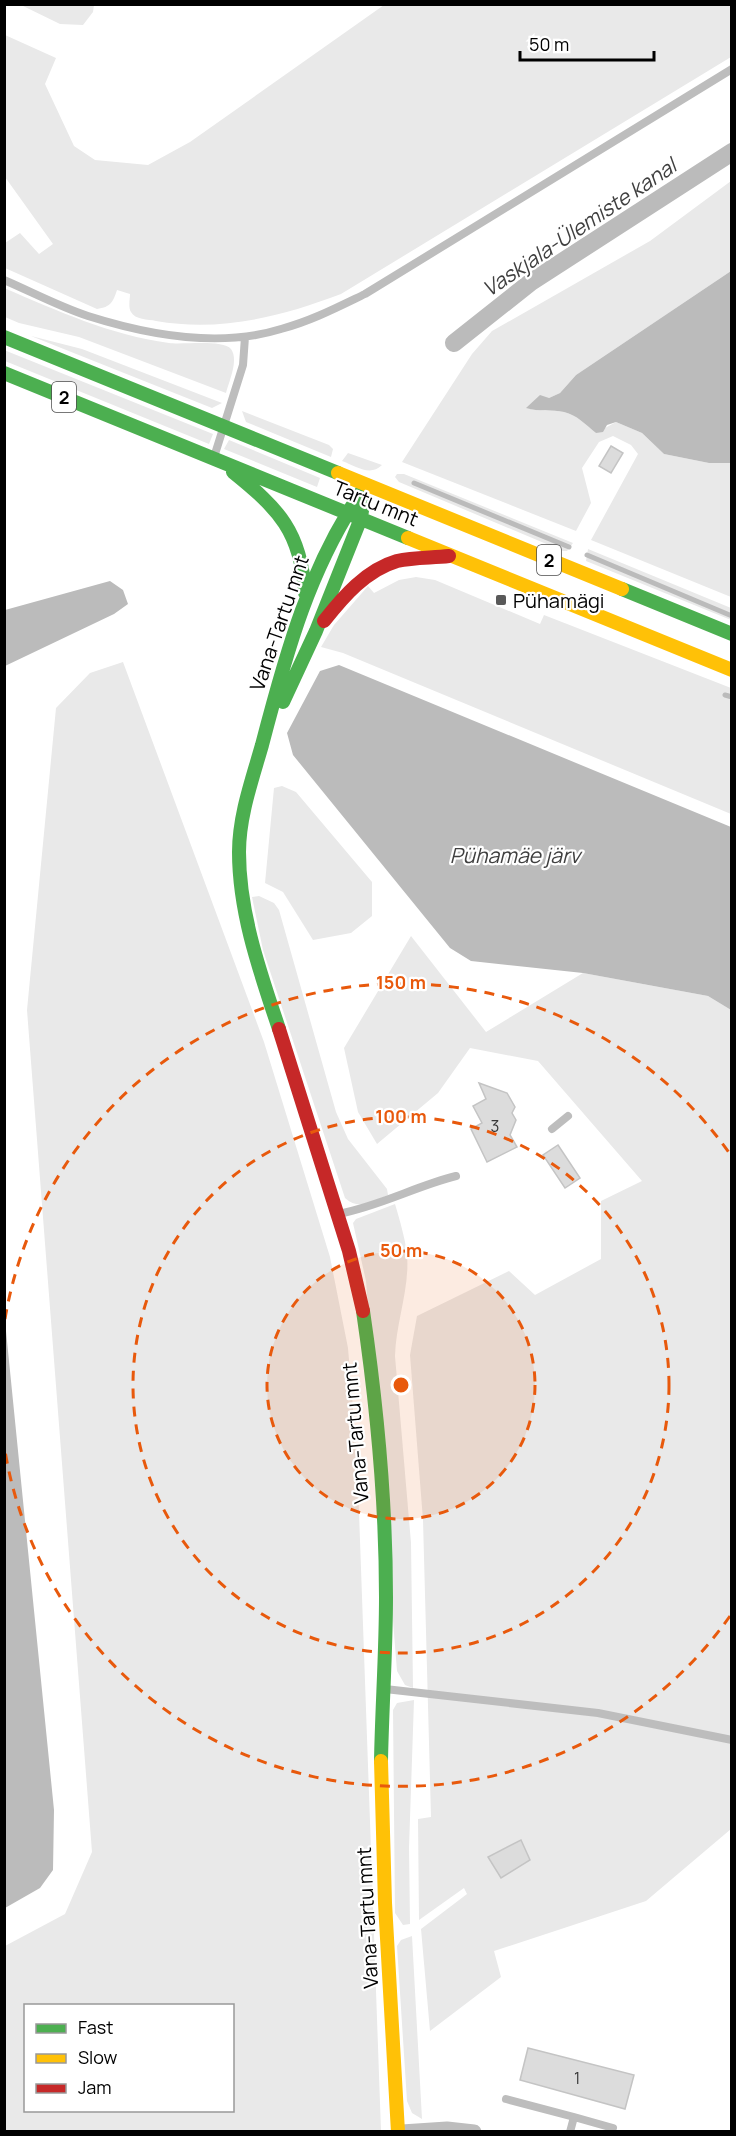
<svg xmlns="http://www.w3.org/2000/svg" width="736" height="2136" font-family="Manrope,sans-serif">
<rect width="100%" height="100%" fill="#fff"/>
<path fill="#e9e9e9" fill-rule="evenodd" d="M21,5H94L93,12L83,25L60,24Z
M384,5H731V57L341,294C280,317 221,332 156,321C148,319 135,320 131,312C128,307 130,299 130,294L117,290C113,302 111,307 97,309L5,268V243L20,233L39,254L53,244L5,177V35L56,58L45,84L74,146L95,160L148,165L190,142Z
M731,181V271L576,375L560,393L527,408C539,412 552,409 564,412C577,415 586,425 596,433L616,422L642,433L664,454L709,463H731V597L591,540L638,454L631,445L613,436L599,442L582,468L591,503L576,531L402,462L472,354L492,331L650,241Z
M4,288C58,311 110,335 169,343C182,345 223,339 231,349C239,360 229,381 226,393L79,337L19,323L5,317Z
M31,336L82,349L222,403L212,408Z
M4,350L213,434L209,444L5,361Z
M242,411L329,445L333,449L331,457L246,422Z
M229,440L320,478L317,487L224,449Z
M348,453L382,465C370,477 356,466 342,461Z
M397,474H404L573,543L567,551H563L399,482L395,477Z
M588,549L731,608V620L586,561Z
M416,577L435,580L540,624L544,615L731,688V814L343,653L321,647L334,625L368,586L374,593L399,580Z
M123,662L264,1042L330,1257L348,1348L357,1456L381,2131H5V1946L65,1914L92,1852L27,1010L56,708L90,673ZM26,2006H232V2110H26Z
M282,786L296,792L372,882V916L351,933L313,940L283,892L265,883L274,788Z
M259,896L274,903L279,910L336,1112L348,1139L387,1189L388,1195C373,1201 359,1211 345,1198L263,950L252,897Z
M411,936L486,1032L583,973L708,996L731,1010V1829L646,1901L494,1951L501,1977L430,2031L421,1929L467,1894L464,1888L419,1920L418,1819L431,1817L423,1520L410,1355L417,1316L509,1271L535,1295L601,1259V1201L642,1181L538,1061L470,1048L438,1093L377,1144L358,1112L344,1048Z
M395,1204C400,1221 405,1238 407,1254C410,1288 396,1322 395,1356L411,1543L413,1688L405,1685L397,1671L366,1281L353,1223L356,1219Z
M414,1700L409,1848L410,1924L403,1925L395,1913L393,1710L397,1703Z
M412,1936L422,2119L412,2113L407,2101L397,1946L401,1940Z"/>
<path fill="#bbb" d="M731,271V463H709L664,454L642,433L616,422L607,425L603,432L596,433C586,425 577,415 564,412C552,409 539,412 526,408L540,395L549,398L560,393L576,375Z
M110,581L123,590L128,604L114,614L5,666V610Z
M339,665L731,827V1010L708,996L583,973L471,961L450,948L293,755L287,733L320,671Z
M5,1321L54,1810L53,1870L40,1888L5,1908Z"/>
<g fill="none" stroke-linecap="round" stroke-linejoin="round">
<path stroke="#bbb" stroke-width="5" d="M414,483L569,547
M587,555L732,616
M725,695L732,697"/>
<path stroke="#bbb" stroke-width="18" d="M454,343L531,282L732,152"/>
</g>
<path fill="#dcdcdc" stroke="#c4c4c4" stroke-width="1.5" d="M611,446L623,453L611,473L599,466Z
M479,1083L507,1093L515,1107L512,1113L516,1120L510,1135L517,1147L487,1162L471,1129L482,1123L473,1106L486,1099Z
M558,1145L580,1178L565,1188L543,1155Z
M521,1840L530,1860L501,1878L488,1857Z
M528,2048L634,2075L625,2109L520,2080Z"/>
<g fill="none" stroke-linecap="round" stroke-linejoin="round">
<path stroke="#bdbdbd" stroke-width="8" d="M4,280C32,292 60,307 88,316C148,335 220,348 281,329C311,321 338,307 365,294L732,69
M215,454L243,365L245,337
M552,1129L568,1116
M338,1214C380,1206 416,1186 456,1176
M385,1689L598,1713L732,1740
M506,2099L574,2117L570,2132
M574,2117L613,2128"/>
<path stroke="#bdbdbd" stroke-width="15" d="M402,2132L447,2129L474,2132"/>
<path stroke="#4caf50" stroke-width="14" d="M4,337L338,473
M4,373L408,538
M233,472C279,509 301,532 305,593
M622,589L732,634
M283,702L316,631L361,518L363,503
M279,1029C260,972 239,913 239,852C239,816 252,780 262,745C286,653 310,564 366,485
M363,1311C377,1406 386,1502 386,1597C386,1652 382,1707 381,1761"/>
<path stroke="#ffc107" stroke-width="14" d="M338,473L622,589
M408,538L732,670
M381,1761L385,1903L398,2132"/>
<path stroke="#c62828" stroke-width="14" d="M324,621C343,597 366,570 397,561C414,557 432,558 449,556
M279,1029L349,1251L363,1311"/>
</g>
<circle cx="401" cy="1385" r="134" fill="#e8590c" fill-opacity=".12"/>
<g fill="none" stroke="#e8590c" stroke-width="3" stroke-dasharray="10 8">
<circle cx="401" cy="1385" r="134"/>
<circle cx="401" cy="1385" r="268"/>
<path d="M730 1616A402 402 0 0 1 5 1451M5 1319A402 402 0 0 1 730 1154"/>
</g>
<rect fill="#595959" stroke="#fff" stroke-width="2" x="495" y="594" width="12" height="12" rx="3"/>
<g text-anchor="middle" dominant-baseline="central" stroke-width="4.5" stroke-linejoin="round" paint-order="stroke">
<g font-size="16" fill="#373737">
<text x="495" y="1126">3</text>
<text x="577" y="2078">1</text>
</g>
<g fill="#fff" stroke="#4c4c4c" stroke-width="1.5">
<rect x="52" y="382" width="24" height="30" rx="4.5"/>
<rect x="537" y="545" width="24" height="30" rx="4.5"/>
</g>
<g font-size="18" font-weight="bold" fill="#000">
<text x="64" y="397">2</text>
<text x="549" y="560">2</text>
</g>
<g font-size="20" fill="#000" stroke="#fff">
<text transform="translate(376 503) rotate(22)">Tartu mnt</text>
<text transform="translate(279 623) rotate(-71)">Vana-Tartu mnt</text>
<text transform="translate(355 1433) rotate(-95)">Vana-Tartu mnt</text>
<text transform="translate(367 1918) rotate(-93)">Vana-Tartu mnt</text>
</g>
<g font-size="20" fill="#000" stroke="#fff" text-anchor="start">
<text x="513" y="600">Pühamägi</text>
</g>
<g font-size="21" font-style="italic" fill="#3f3f3f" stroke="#fff">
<text transform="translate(579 227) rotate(-34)">Vaskjala-Ülemiste kanal</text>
<text x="515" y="855">Pühamäe järv</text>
</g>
</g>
<circle cx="401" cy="1385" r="9" fill="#e8590c" stroke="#fff" stroke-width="3"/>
<g font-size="18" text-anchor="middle" font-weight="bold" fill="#e8590c" stroke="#fff" stroke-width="4.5" stroke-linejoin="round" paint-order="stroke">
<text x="401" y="989">150 m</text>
<text x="401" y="1123">100 m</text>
<text x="401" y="1257">50 m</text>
</g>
<rect width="736" height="2136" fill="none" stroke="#000000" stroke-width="12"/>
<rect x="24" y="2004" width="210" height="108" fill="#ffffff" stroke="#999999" stroke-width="1.5"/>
<rect x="36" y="2024" width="30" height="9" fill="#4caf50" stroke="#999999" stroke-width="1.5"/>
<text x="78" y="2034" font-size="18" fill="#000000">Fast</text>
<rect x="36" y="2054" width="30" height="9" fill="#ffc107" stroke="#999999" stroke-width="1.5"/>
<text x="78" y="2064" font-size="18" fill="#000000">Slow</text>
<rect x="36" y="2084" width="30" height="9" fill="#c62828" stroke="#999999" stroke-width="1.5"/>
<text x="78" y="2094" font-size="18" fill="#000000">Jam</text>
<path d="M520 51v9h134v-9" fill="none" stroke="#000000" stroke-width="3"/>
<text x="529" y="51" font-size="18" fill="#000000" stroke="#ffffff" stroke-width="4.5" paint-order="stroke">50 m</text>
</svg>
